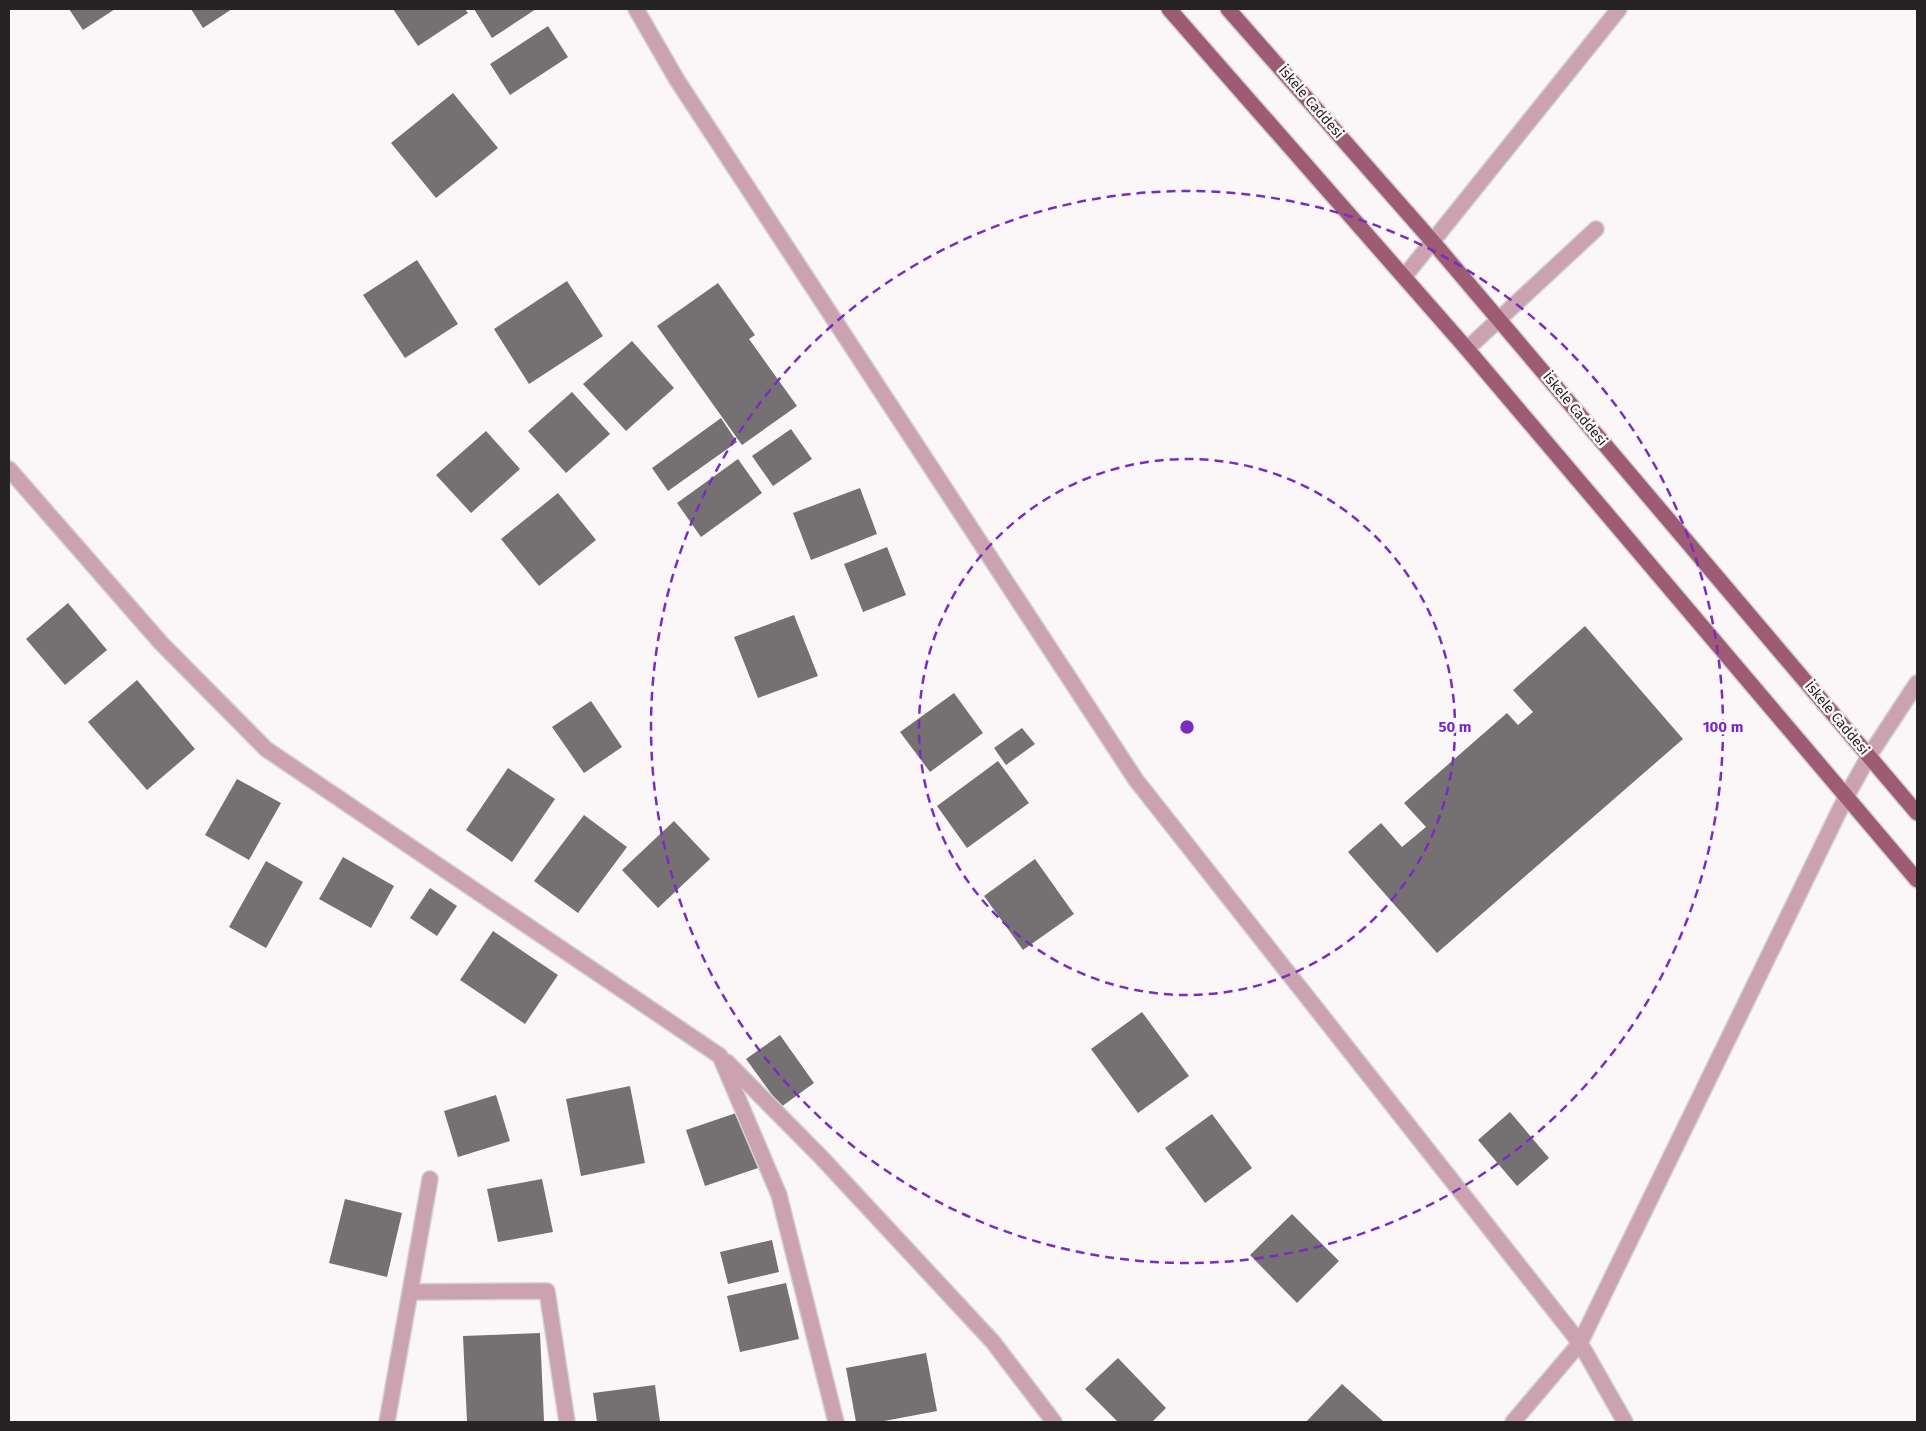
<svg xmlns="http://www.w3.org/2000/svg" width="1926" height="1431" font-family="'Fira Sans',sans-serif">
<rect width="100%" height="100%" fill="#fbf7f9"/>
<path fill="#757172" d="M69,9H115L83,30Z
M191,9H232L203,28Z
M393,9H465L468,13L418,46Z
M474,9H536L492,38Z
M548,26L568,57L510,95L490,64Z
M453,93L498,148L436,198L391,143Z
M417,260L458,324L405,358L363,295Z
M567,281L603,336L529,384L494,329Z
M718,283L755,335L749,339L797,406L742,445L657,326Z
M632,341L674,388L626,431L583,384Z
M572,392L610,434L566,473L528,431Z
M721,418L737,442L668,491L652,468Z
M791,429L812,459L773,486L752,456Z
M486,431L520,469L471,513L436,475Z
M738,459L762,493L701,537L677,503Z
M860,488L877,534L811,560L793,513Z
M558,493L596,540L539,586L501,539Z
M887,547L906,595L863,612L844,564Z
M68,603L107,650L65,685L26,639Z
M794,615L818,676L758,698L734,637Z
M1585,626L1683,739L1437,953L1348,852L1381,823L1402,847L1426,827L1404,803L1507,713L1518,725L1533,712L1513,690Z
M137,680L195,749L147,790L88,722Z
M954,693L983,733L930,772L900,732Z
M591,701L622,747L584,773L552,727Z
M1022,728L1035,744L1006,765L994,748Z
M998,761L1029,803L967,848L937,806Z
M508,768L555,799L512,862L466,830Z
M237,779L281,803L249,860L205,835Z
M584,815L627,847L578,913L534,881Z
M674,821L710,859L658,908L622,870Z
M343,857L394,886L371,928L319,899Z
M1035,859L1074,914L1023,950L984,896Z
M266,861L303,882L266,948L229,927Z
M430,888L457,906L437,936L410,918Z
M493,931L558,975L525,1024L460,980Z
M1142,1012L1189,1076L1138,1113L1091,1049Z
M780,1035L814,1083L781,1107L746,1059Z
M630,1086L645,1163L581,1176L566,1099Z
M496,1095L510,1141L458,1157L444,1111Z
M742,1111L761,1167L705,1186L686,1130Z
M1510,1112L1549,1158L1517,1186L1478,1140Z
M1212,1114L1252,1168L1205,1203L1165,1148Z
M542,1179L553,1232L498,1242L487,1189Z
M345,1199L402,1213L387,1277L329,1263Z
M1292,1214L1339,1261L1297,1303L1250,1255Z
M772,1240L779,1272L728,1284L720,1252Z
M786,1283L799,1339L740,1352L727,1296Z
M540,1333L544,1421L467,1422L463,1336Z
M926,1353L937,1411L879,1422H856L846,1368Z
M1118,1358L1166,1408L1152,1422H1118L1085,1389Z
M1342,1384L1384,1422H1306Z
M655,1385L660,1422H597L593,1393Z"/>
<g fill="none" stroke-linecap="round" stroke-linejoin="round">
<defs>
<path id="minor" d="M636,9L677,80L1136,780L1580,1343L1625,1422
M1404,277L1619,9
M1467,349L1596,229
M9,469L161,643L266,749L720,1056L779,1195L836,1422
M727,1062L821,1157L993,1342L1054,1422
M412,1292L547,1291L567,1422
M387,1422L430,1179
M1513,1422L1580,1343L1846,797L1869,756L1917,683"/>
<path id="major" d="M1169,9L1467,349L1917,880
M1228,9L1433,242L1917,813"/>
</defs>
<use href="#minor" stroke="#d4d1d3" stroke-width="18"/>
<use href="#major" stroke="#d4d1d3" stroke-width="18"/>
<use href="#minor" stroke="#cba3b0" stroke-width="15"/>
<use href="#major" stroke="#9e5b74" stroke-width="15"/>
</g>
<g fill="none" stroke="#7b2cbf" stroke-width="2.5" stroke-dasharray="9 6">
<circle cx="1187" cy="727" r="268"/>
<circle cx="1187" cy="727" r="536"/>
</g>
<g text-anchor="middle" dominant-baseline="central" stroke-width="5" stroke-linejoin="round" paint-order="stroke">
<g font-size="14" fill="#252324" stroke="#fbf7f9">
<text transform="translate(1311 102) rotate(49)">İskele Caddesi</text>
<text transform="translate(1575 409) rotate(50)">İskele Caddesi</text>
<text transform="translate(1837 718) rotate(50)">İskele Caddesi</text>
</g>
</g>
<circle cx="1187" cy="727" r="8" fill="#7b2cbf" stroke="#fbf7f9" stroke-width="2.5"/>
<g font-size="15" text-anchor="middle" font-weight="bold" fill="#7b2cbf" stroke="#fbf7f9" stroke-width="5" stroke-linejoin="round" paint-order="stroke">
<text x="1455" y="732">50 m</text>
<text x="1723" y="732">100 m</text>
</g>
<rect width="1926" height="1431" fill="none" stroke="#252324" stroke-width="20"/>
</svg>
